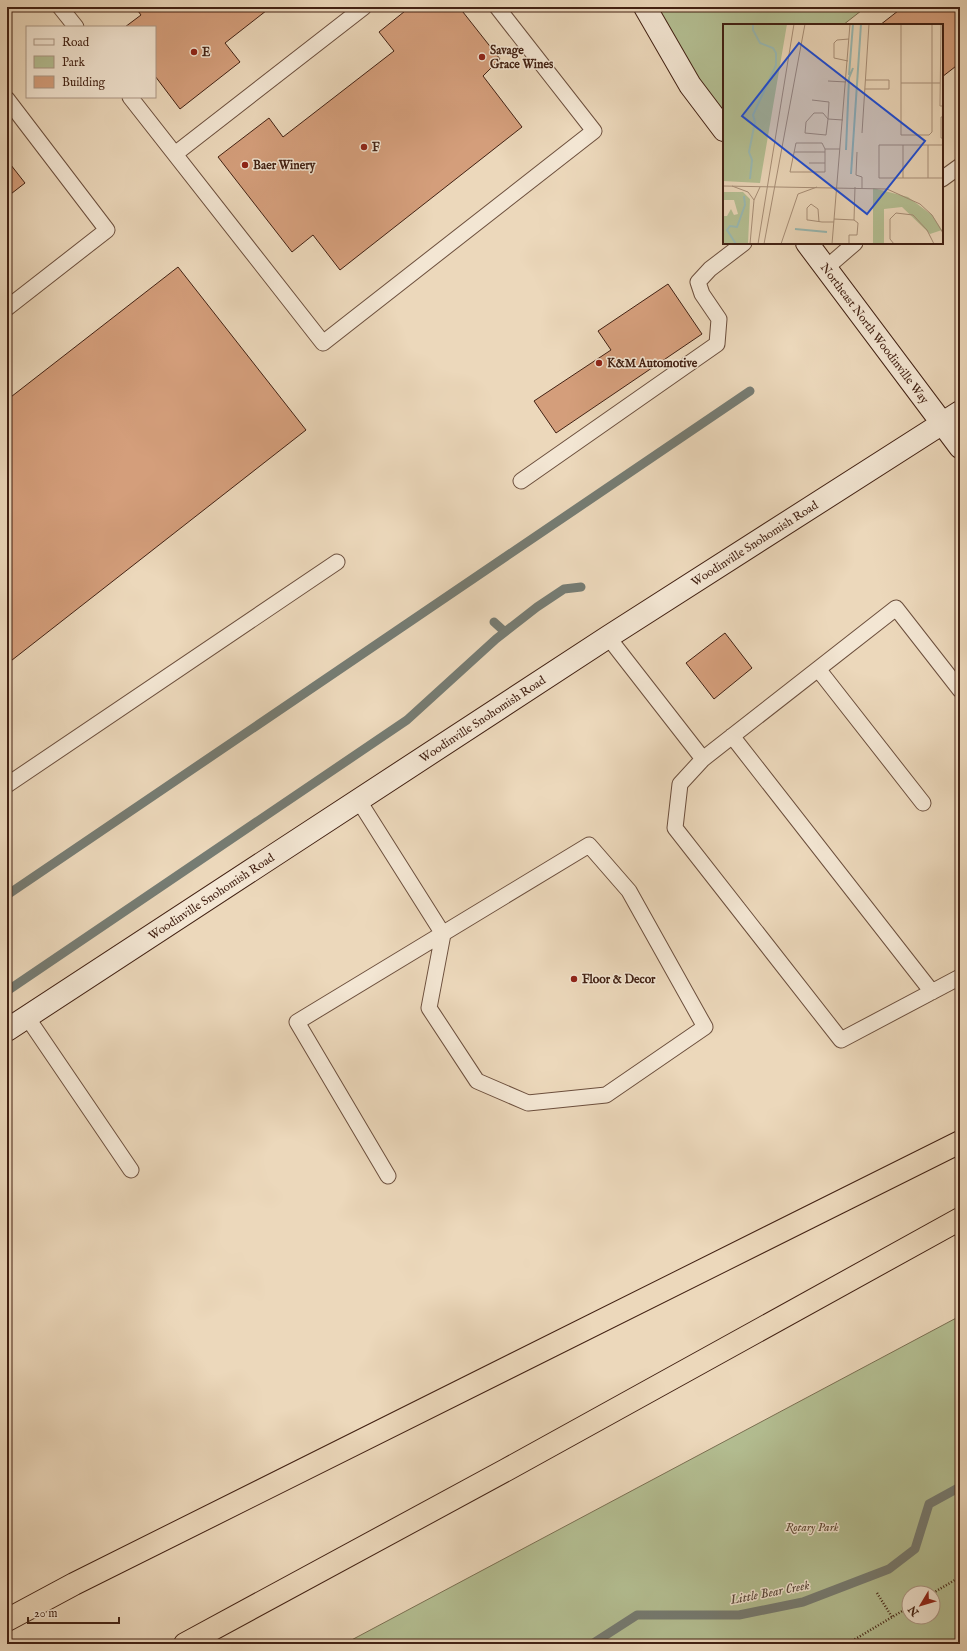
<svg xmlns="http://www.w3.org/2000/svg" width="967" height="1651" font-family="'IM FELL English',serif">
<rect width="100%" height="100%" fill="#ecd8bb"/>
<filter id="stains"><feTurbulence type="fractalNoise" baseFrequency=".005" numOctaves="4"/><feColorMatrix values="0 0 0 0 .2 0 0 0 0 .09 0 0 0 0 .02 0 0 0 .5 -.17"/></filter>
<radialGradient id="worn" r=".72"><stop offset=".6" stop-color="#630" stop-opacity="0"/><stop offset="1" stop-color="#630" stop-opacity=".3"/></radialGradient>
<path fill="#b4bf93" stroke="#7b7053" fill-rule="evenodd" d="M645,7H866L843,25H724V118Z
M960,1316V1644H344ZM909,1593H933V1617H909Z"/>
<g fill="none" stroke-linecap="round" stroke-linejoin="round">
<path stroke="#767c73" stroke-width="9" d="M494,622L505,632
M7,895L750,391
M7,991L407,720L496,639L537,607L564,589L581,587
M592,1644L637,1615H739L803,1602L889,1569L915,1549L929,1504L960,1487"/>
</g>
<path fill="#d49e7b" stroke="#422113" d="M135,7H271L225,43L240,62L180,109L155,76V27H125L141,15Z
M410,7H459L500,59L483,76L522,127L340,270L313,235L292,252L218,157L269,118L283,137L394,51L379,32Z
M903,7H960V63L942,77V25H880Z
M7,160L25,183L7,197Z
M178,267L306,430L7,664V400Z
M668,284L702,334L556,433L534,401L611,350L598,331Z
M725,633L752,668L714,699L686,663Z"/>
<g fill="none" stroke-linecap="round" stroke-linejoin="round">
<defs>
<path id="service" d="M60,7L76,27
M130,97L323,343L594,131L497,7
M7,99L107,230L7,308
M175,154L364,7
M942,179L960,166
M826,268L855,243
M521,481L717,344L719,319L702,294L698,282L710,269L744,243
M608,637L703,759
M818,669L923,803
M960,690L896,608L703,759L680,784L675,828L841,1040L960,977
M732,736L932,992
M7,785L337,562
M359,801L443,934L429,1008L477,1081L528,1103L606,1095L705,1027L629,891L589,845L297,1022L388,1176
M27,1017L131,1170"/>
<g id="secondary">
<path d="M645,7L690,85L724,130"/>
<path id="s1" d="M807,243L960,447"/>
<path id="s2" d="M7,1030L608,637L960,412"/>
</g>
<path id="motorway" d="M7,1620L74,1584L960,1142
M185,1644L506,1470L960,1219"/>
</defs>
<use href="#service" stroke="#6c4f3d" stroke-width="17"/>
<use href="#secondary" stroke="#422113" stroke-width="24"/>
<use href="#motorway" stroke="#422113" stroke-width="24"/>
<path stroke="#422113" stroke-width="2.5" stroke-dasharray="1 2" stroke-linecap="butt" d="M877,1593L892,1617
M933,1593L960,1577
M847,1644L909,1607"/>
<use href="#service" stroke="#f3e6d3" stroke-width="15"/>
<use href="#secondary" stroke="#f3e6d3" stroke-width="22"/>
<use href="#motorway" stroke="#ecd8bb" stroke-width="22"/>
</g>
<g fill="#8f2418" stroke="#f3e6d3" stroke-width="1.5">
<circle cx="194" cy="52" r="4"/>
<circle cx="482" cy="57" r="4"/>
<circle cx="364" cy="147" r="4"/>
<circle cx="245" cy="165" r="4"/>
<circle cx="599" cy="363" r="4"/>
<circle cx="574" cy="979" r="4"/>
</g>
<g text-anchor="middle" dominant-baseline="central" stroke-width="3" stroke-linejoin="round" paint-order="stroke">
<g font-size="12" font-weight="bold" fill="#422113" stroke="#f3e6d3" text-anchor="start">
<text x="490" y="50">Savage<tspan x="490" dy="14">Grace Wines</tspan></text>
<text x="202" y="52">E</text>
<text x="372" y="147">F</text>
<text x="253" y="165">Baer Winery</text>
<text x="607" y="363">K&amp;M Automotive</text>
<text x="582" y="979">Floor &amp; Decor</text>
</g>
<g font-size="12" fill="#422113" stroke="#f3e6d3">
<text stroke="none"><textPath href="#s1" startOffset="113">Northeast North Woodinville Way</textPath></text>
<text stroke="none"><textPath href="#s2" startOffset="892">Woodinville Snohomish Road</textPath></text>
<text stroke="none"><textPath href="#s2" startOffset="568">Woodinville Snohomish Road</textPath></text>
<text stroke="none"><textPath href="#s2" startOffset="244">Woodinville Snohomish Road</textPath></text>
</g>
<g font-size="12" font-style="italic" fill="#5e4833" stroke="#f3e6d3">
<text x="812" y="1527">Rotary Park</text>
</g>
<g font-size="13" font-style="italic" fill="#58473b" stroke="#f3e6d3">
<text transform="translate(770 1593) rotate(-11)">Little Bear Creek</text>
</g>
</g>
<g transform="translate(723 24)">
<rect width="220" height="220" fill="#ecd8bb"/>
<path d="M0,0H64L37,159L0,157ZM150,164L185,173L209,191L219,206L207,210L179,183L161,185V220H150ZM0,168H20L27,175L25,220H0V192H4L8,185L11,191L15,190L11,176H0Z" fill="#b4bf93"/>
<path fill="none" stroke="#99b9b3" stroke-width="2" d="M126,51L130,0M123,126L126,54L130,44M128,150L138,0M27,155L29,136L26,128L32,98L30,91L53,41V29L50,24L37,19L30,6V0M72,205L104,208M13,220L4,206L7,202L14,203L22,181L21,172"/>
<path fill="none" stroke="#a88f78" stroke-width="1" d="M178,0V111H206L209,108V0M218,0L217,82H220M125,37L111,34V19L114,16L126,15M105,57L123,58M178,59H217M142,65H166V56H143M89,76L106,78L105,95L103,111L82,109L83,98L91,89H100L105,95L120,96M220,93H218V114H220M139,109L146,0M73,119H99L102,125V148H67ZM205,121V154M220,121H156V154H220M102,125H117M71,128H102M134,128L133,151L139,153V164M86,139H102M180,154V121M0,162L164,165L197,180L209,191L220,209M9,162L25,168L31,176M111,195L131,196L132,163M96,198L95,185L88,180L84,184V196H85L99,198H111M27,220L31,176L37,163M35,220L71,0M41,220L82,0M58,220L75,170L94,163M109,220L127,0M126,220V211H134L135,199L131,196M171,220L167,215V195L173,189L190,191L204,206L211,220"/>
<path fill="#1d4ed8" fill-opacity="0.15" stroke="#1d4ed8" stroke-width="2" d="M76,19L202,117L144,190L19,92Z"/>
<rect width="220" height="220" fill="none" stroke="#422113" stroke-width="2"/>
</g>
<rect width="967" height="1651" fill="none" stroke="#ecd8bb" stroke-width="24"/>
<rect x="8" y="8" width="951" height="1635" fill="none" stroke="#422113" stroke-width="2"/>
<rect x="12" y="12" width="943" height="1627" fill="none" stroke="#422113"/>
<rect x="26" y="26" width="130" height="72" fill="#f3e6d3" stroke="#ac9786"/>
<rect x="34" y="39" width="20" height="6" fill="#f3e6d3" stroke="#ac9786"/>
<text x="62" y="46" font-size="12" fill="#422113">Road</text>
<rect x="34" y="56" width="20" height="12" fill="#b4bf93" stroke="#ac9786"/>
<text x="62" y="66" font-size="12" fill="#422113">Park</text>
<rect x="34" y="76" width="20" height="12" fill="#d49e7b" stroke="#ac9786"/>
<text x="62" y="86" font-size="12" fill="#422113">Building</text>
<g transform="translate(921 1605) rotate(232)"><circle r="19" fill="#f3e6d3" stroke="#ac9786"/>
<path d="M0-3L7 15L0 10L-7 15Z" fill="#8f2418"/>
<text y="-6" font-size="11" font-weight="bold" text-anchor="middle" fill="#422113">N</text>
</g>
<path d="M28 1617v6h91v-6" fill="none" stroke="#422113" stroke-width="2"/>
<text x="34" y="1617" font-size="12" fill="#422113" stroke="#f3e6d3" stroke-width="3" paint-order="stroke">20 m</text>
<rect width="100%" height="100%" filter="url(#stains)"/>
<rect width="100%" height="100%" fill="url(#worn)"/>
</svg>
